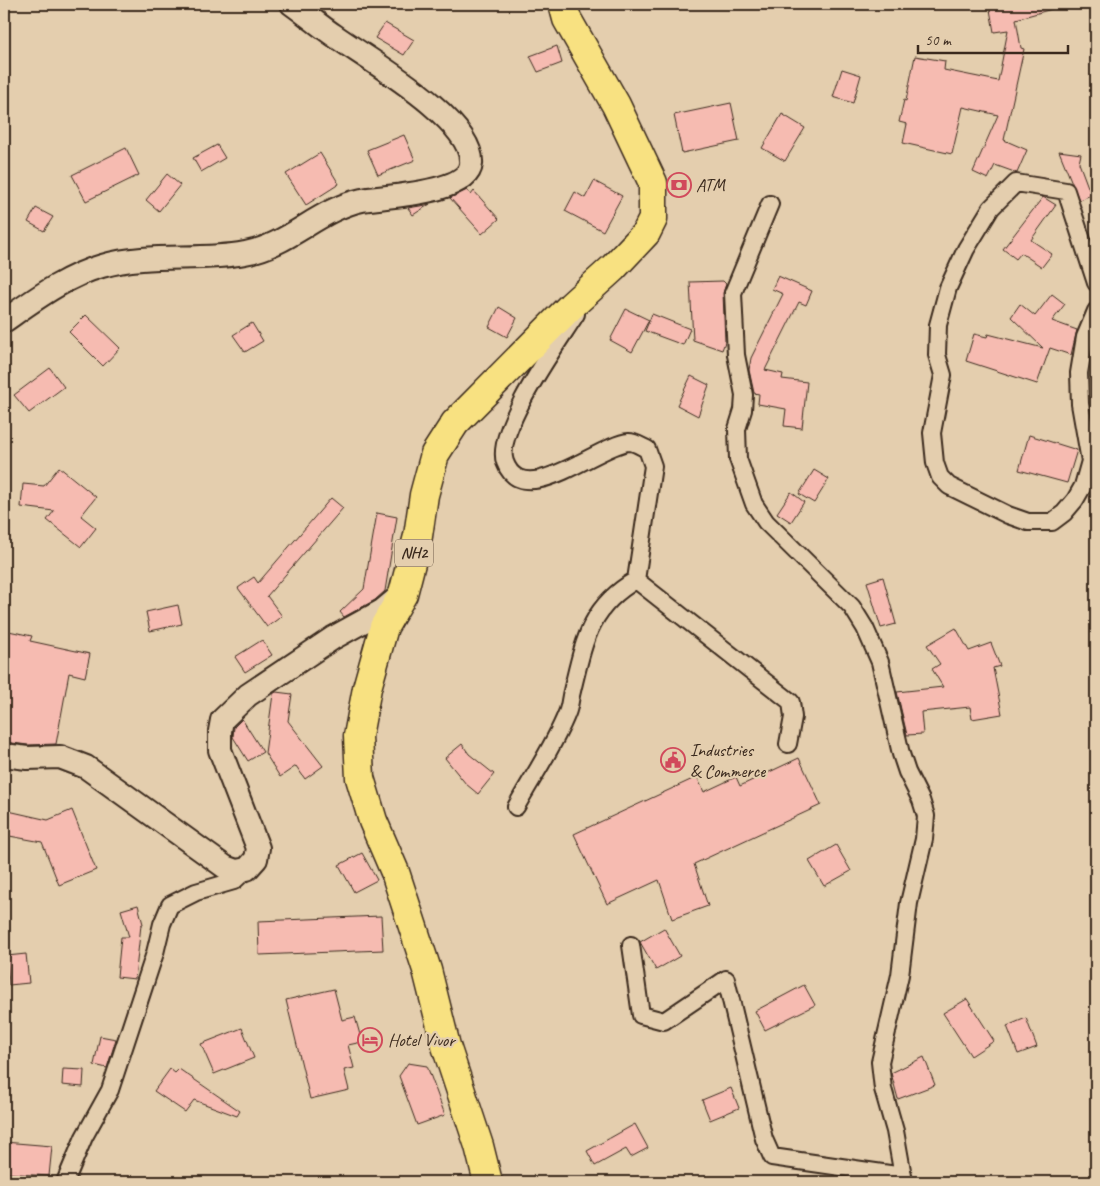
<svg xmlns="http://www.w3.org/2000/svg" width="1100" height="1186" font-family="Caveat,sans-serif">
<rect width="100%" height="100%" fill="#e4ceae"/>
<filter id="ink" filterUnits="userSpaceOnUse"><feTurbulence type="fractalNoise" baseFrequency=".02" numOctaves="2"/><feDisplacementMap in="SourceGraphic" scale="10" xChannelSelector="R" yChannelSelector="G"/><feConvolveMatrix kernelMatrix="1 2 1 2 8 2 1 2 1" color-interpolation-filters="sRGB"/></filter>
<g filter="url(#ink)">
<path fill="#f6bbb1" stroke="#3b2a1e" d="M989,4H1052V9L1016,19L1021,48L1024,49L1004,140L1027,150L1017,173L995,165L988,179L973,172L998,115L963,107L952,154L903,143L907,124L899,122L904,100L906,101L915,56L945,61L944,70L998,81L1008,30L994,32Z
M385,23L414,40L404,55L375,38Z
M557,46L562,63L538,72L530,56Z
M842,69L861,75L853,103L833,97Z
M731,103L739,141L682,153L674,115Z
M782,114L805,128L785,161L762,148Z
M404,135L415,160L378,175L367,150Z
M217,145L225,158L201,172L193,158Z
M126,148L139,175L86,201L72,175Z
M1059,151L1081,154L1079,163L1091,195L1079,200Z
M320,153L339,184L306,205L286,174Z
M167,174L180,185L159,211L146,200Z
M594,181L622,196L603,231L565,211L575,192L585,198Z
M467,190L471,195L474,191L499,219L482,234L450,198Z
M1043,197L1056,205L1031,240L1052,254L1042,267L1021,253L1016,259L1003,249Z
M430,204L413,215L408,208L426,205Z
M36,208L53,217L44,231L28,222Z
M778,276L812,291L806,305L799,302L765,370L783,374L782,379L807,382L802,428L784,426L786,409L758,404L759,394L754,393L749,370L751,358L783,294L772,289Z
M723,281L726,284L723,293L725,342L722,350L693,340L690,282Z
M1052,294L1065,304L1052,321L1077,330L1071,355L1050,348L1037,384L966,361L974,334L987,337L988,334L1043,348L1011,317L1020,304L1035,316Z
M499,307L517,318L507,337L489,327Z
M626,309L649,320L632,352L610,340Z
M652,314L690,329L683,345L645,331Z
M86,315L120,348L103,366L69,332Z
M252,323L263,341L245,352L233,335Z
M50,368L64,387L29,413L14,395Z
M691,376L709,385L698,416L677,405Z
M1029,435L1077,450L1067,483L1019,470Z
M59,467L96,497L81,516L96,528L81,547L47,520L54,511L21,507L23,484L44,486Z
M814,470L829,479L814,503L799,494Z
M791,492L804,502L791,522L777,513Z
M331,498L343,508L267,596L282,616L267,627L238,588L254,577L258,583Z
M377,513L397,517L385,591L375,600L344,617L340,612L364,589Z
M883,577L896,624L881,628L867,582Z
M178,605L182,624L150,631L146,612Z
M956,628L969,651L991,643L1000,666L993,668L1002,714L972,719L970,707L921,712L923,734L907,735L897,692L943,687L932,669L940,664L927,645Z
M4,630L32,636L30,641L90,654L85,677L69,673L56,744L28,745L4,742Z
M262,640L272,655L245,672L235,657Z
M276,692L292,694L288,721L323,766L305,779L296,766L280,777L265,753L273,694Z
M242,719L263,752L248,761L233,737L234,727Z
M462,744L469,754L494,774L478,794L466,784L445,758Z
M799,758L821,805L694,864L708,906L672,919L659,880L607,904L574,834L697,777L704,792L736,777L740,786Z
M4,810L48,820L72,810L96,870L59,885L42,842L4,835Z
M836,845L851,871L824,886L809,861Z
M362,853L377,880L354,892L339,865Z
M138,905L143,924L141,925L135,979L117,977L121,937H129L121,910Z
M381,916L383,950L259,955L258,921Z
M664,928L680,956L656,970L640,942Z
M26,954L29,983L9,985L7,956Z
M804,985L815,1005L765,1030L755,1011Z
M334,989L342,1020L355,1017L362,1042L348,1045L354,1068L344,1070L349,1090L310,1099L286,1000Z
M967,999L994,1041L971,1056L943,1013Z
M1026,1018L1037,1047L1018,1054L1007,1026Z
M242,1028L254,1058L214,1074L201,1044Z
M100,1036L116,1039L107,1068L94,1065Z
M924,1057L935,1085L898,1099L891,1073Z
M408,1063L427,1066L445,1115L417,1125L399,1076Z
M63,1069L84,1070L83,1087L62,1085Z
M170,1069L175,1073L179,1069L240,1111L237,1116L194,1100L185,1112L154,1091Z
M731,1088L739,1108L710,1120L702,1100Z
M635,1124L648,1148L631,1157L626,1149L595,1166L587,1151Z
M4,1142L52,1146L49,1176L4,1173Z"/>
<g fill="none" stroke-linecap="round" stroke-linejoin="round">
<defs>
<path id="street" d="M770,204L733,293L736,355L744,395L743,410L737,429L738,459L754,504L766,522L852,607L865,628L880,662L901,754L907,772L921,800L926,816L924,839L909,903L900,975L880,1062L883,1089L895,1131L903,1176L895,1182
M1096,283L1066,191L1016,183L991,208L966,249L948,288L938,325L937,355L943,375L932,433L935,463L940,477L949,486L1008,515L1028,522H1052L1064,513L1075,500L1083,486L1090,461L1080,404L1079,373L1085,337L1096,311
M636,580L791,702L793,717L788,744
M516,807C533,776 554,746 567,713C570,706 570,698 572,691C584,642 589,607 636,580L653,466L647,449C642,447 635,442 629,442C599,444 523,512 505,462C494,431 558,343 576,314
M631,945L641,1015L664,1021L726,979L764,1139L772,1157L903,1176
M65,1182L84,1137L110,1090L155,953L162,924L170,905L196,892L234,881L247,869"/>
<path id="secondary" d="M4,321C34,300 66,276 102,266C149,252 198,262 245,253C288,246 319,209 362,200C385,196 468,194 471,164C475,120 367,59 335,36C320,26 306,14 292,4
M4,755L27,758L60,757L86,767L225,867L236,871L247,869L256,859L258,848L220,750V731L222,720L248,695L333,638L382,611L400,596"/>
<path id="highway" d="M488,1182L479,1146L446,1046L427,970L395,872L373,821L360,778L358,736L367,688L384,627L403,594L418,536L424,495L435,454L455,423L571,306L613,268L646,233L653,219V183L616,105L567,19L563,4"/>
</defs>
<use href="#street" stroke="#3b2a1e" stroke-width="20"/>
<use href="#secondary" stroke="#3b2a1e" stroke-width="26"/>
<use href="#highway" stroke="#3b2a1e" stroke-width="31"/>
<use href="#street" stroke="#e4ceae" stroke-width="16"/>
<use href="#secondary" stroke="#e4ceae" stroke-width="22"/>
<use href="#highway" stroke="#f8e181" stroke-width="28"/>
</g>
</g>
<defs>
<symbol id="bank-ring" viewBox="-11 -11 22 22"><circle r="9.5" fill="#e4ceae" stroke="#d1495b" stroke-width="1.5"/><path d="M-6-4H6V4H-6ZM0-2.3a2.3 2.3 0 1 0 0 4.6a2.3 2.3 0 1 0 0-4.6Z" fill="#d1495b"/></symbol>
<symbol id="civic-ring" viewBox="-11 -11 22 22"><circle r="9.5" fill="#e4ceae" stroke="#d1495b" stroke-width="1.5"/><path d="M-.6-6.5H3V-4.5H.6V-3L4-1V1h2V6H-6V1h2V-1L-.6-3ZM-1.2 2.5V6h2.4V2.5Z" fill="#d1495b"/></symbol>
<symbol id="hotel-ring" viewBox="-11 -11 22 22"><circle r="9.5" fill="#e4ceae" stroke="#d1495b" stroke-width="1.5"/><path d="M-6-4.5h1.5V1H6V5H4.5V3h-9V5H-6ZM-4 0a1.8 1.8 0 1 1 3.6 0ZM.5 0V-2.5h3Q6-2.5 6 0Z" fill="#d1495b"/></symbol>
</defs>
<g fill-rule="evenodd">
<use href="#bank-ring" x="665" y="171" width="28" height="28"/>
<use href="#civic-ring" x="659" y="746" width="28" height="28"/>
<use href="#hotel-ring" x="356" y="1026" width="28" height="28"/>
</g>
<g text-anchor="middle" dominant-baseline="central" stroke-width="4.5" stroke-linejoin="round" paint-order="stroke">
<rect fill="#e4ceae" stroke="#6e5b49" stroke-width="1" x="395" y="539.5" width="38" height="27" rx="4"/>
<g font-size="16" font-weight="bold" fill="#3b2a1e">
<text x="414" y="553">NH2</text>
</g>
<g font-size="18" fill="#3b2a1e" stroke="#e4ceae" text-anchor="start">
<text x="696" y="185">ATM</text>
<text x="690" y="750">Industries<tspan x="690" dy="21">&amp; Commerce</tspan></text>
<text x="388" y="1040">Hotel Vivor</text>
</g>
</g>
<rect width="1100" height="1186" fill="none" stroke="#e4ceae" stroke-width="20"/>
<rect x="10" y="10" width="1080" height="1166" fill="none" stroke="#3b2a1e" stroke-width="2" filter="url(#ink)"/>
<path d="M918 45v8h150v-8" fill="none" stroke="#3b2a1e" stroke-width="2.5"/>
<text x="925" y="45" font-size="15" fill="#3b2a1e" stroke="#e4ceae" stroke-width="4" paint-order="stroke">50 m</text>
</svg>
